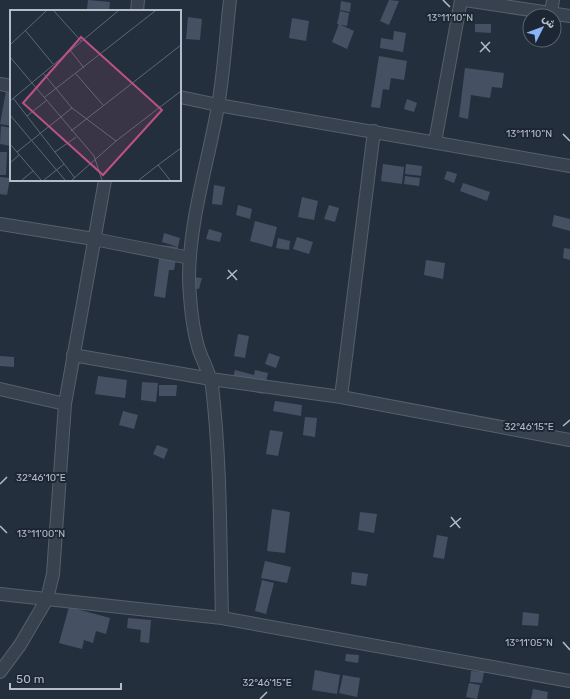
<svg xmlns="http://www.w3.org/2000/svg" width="570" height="699" font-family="Rubik,Cairo,sans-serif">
<rect width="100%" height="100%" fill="#242f3e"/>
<path fill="#455162" d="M88,0L110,2L109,11L87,9Z
M389,0L399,1L389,25L380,21Z
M341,1L351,3L350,12L340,10Z
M340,11L349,13L347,26L337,24Z
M188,17L202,19L200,40L186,39Z
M292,18L309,21L306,41L289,38Z
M339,24L354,31L347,49L332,42Z
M475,24H491V33L475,32Z
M394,31L406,33L403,52L380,48L381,38L393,40Z
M379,56L407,61L404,80L391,78L389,90L383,89L380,108L371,107Z
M465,68L504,73L502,88L492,87L490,98L471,95L468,119L459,117Z
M6,91L11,92V126L0,124Z
M407,99L417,103L414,112L404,109Z
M1,126L11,128V146L0,144Z
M0,152H7L6,175H0Z
M383,164L404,167L402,184L381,181Z
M406,164L422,166L421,176L405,174Z
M447,171L457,174L454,183L444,179Z
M405,176L420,178L419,186L404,184Z
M0,177L10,178L7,195L0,194Z
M463,183L490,192L487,201L460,191Z
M214,185L225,187L222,205L212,204Z
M302,197L318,201L314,220L298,217Z
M238,205L252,209L250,219L236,215Z
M329,205L339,208L335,222L324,219Z
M554,215L570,219V231L552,226Z
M255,221L277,227L272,247L250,241Z
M209,229L222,233L220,242L206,239Z
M164,233L180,238L178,247L162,242Z
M297,237L313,242L309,254L293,249Z
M278,238L290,241L289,250L276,248Z
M161,245L178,247L174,270H169L165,298L154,296Z
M564,248L570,249V260L563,258Z
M426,260L445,263L443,279L424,275Z
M193,277L202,278L199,289L191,288Z
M238,334L249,336L245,358L234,356Z
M269,353L280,357L276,368L265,364Z
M0,356L14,357V367L0,366Z
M235,370L254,375L255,370L268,373L263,394L231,386Z
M98,376L127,380L125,398L95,394Z
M142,382L158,383L156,402L141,400Z
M159,385H177L176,396H159Z
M275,401L302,405L301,416L273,411Z
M123,411L138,415L134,429L119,425Z
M305,417L317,418L315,437L303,435Z
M270,430L283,432L278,456L266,454Z
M157,445L168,449L164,459L153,454Z
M272,509L290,512L285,553L267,551Z
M360,512L377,514L374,533L358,530Z
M437,535L448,537L444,559L433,557Z
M265,561L291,567L287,583L261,578Z
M352,572L368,574L366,586L351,584Z
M262,580L274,583L266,614L255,611Z
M69,607L110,618L106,634L96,631L93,643L84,640L82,649L59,643Z
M523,612L539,614L538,626L522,625Z
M128,618L151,620L149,643L140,642L141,630L127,628Z
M346,654L359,655L358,663L345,661Z
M315,670L340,675L337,694L312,690Z
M471,671L484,672L482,683L470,682Z
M343,675L360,678L357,697L339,693Z
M469,683L480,685L477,699L466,697Z
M533,689L548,692L547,699H531Z"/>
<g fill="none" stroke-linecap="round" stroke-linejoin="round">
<defs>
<path id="street" d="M465,0L570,16
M137,11L138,0
M551,13L553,0
M0,84L11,86
M180,97L218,105L570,166
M435,142L461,0
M0,224L94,239L190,258
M73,355L211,379L341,397L570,440
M0,389L65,404
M341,397L374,131
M0,594L222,618L570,681
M222,618C220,540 221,462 212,386C210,373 203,362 199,350C192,328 190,303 189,279C189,221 208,163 218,106C224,71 226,35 230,0
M0,672L20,645L47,599L53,574L65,404L105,180"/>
</defs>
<use href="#street" stroke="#565f6c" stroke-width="14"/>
<use href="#street" stroke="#38414e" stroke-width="12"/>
</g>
<path fill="none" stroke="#b4bcc9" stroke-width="1.5" d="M443,0L450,7M481,42L490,52M480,52L490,42M563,134L570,141M228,270L237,280M227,279L237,270M563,426L570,420M0,484L7,477M451,517L460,528M0,526L7,533M450,527L461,518M563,642L570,650M260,699L267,692"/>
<g transform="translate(10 10)">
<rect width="171" height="171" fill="#242f3e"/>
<path fill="none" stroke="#5e6776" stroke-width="1" d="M44,1L71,31M15,20L43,54M0,35L36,1M60,40L74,58M0,47L84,146L92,170M33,63L62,98L106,131M66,64L93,95M35,87L145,1M3,88L65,168M0,91L108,1M0,105L55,170M17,106L37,90M61,121L171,35M0,134L31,170M7,142L62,98M45,142L66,127M0,153L9,145M148,155L171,138M12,170L23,161M34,170L54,154M62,170L106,131L171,81M129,170L148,155L160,170"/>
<path fill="#bd5182" fill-opacity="0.15" stroke="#bd5182" stroke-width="2" d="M71,27L152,100L93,165L13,93Z"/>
<rect width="171" height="171" fill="none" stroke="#b4bcc9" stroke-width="2"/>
</g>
<g font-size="10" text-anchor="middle" fill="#b4bcc9" stroke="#1d2633" stroke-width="4" stroke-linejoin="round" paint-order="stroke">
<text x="450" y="21">13°11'10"N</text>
<text x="529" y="137">13°11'10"N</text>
<text x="529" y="430">32°46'15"E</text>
<text x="41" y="481">32°46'10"E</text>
<text x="41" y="537">13°11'00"N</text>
<text x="529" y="646">13°11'05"N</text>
<text x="267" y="686">32°46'15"E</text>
</g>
<g transform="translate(542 28) rotate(48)"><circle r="19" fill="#1d2633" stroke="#59626f"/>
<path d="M0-3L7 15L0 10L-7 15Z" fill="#8ab4f8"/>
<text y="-6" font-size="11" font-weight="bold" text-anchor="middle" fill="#b4bcc9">ش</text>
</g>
<path d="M10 683v6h111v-6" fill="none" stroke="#b4bcc9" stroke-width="2"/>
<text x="16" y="683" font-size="12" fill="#b4bcc9" stroke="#1d2633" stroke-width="3" paint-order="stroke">50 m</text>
</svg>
